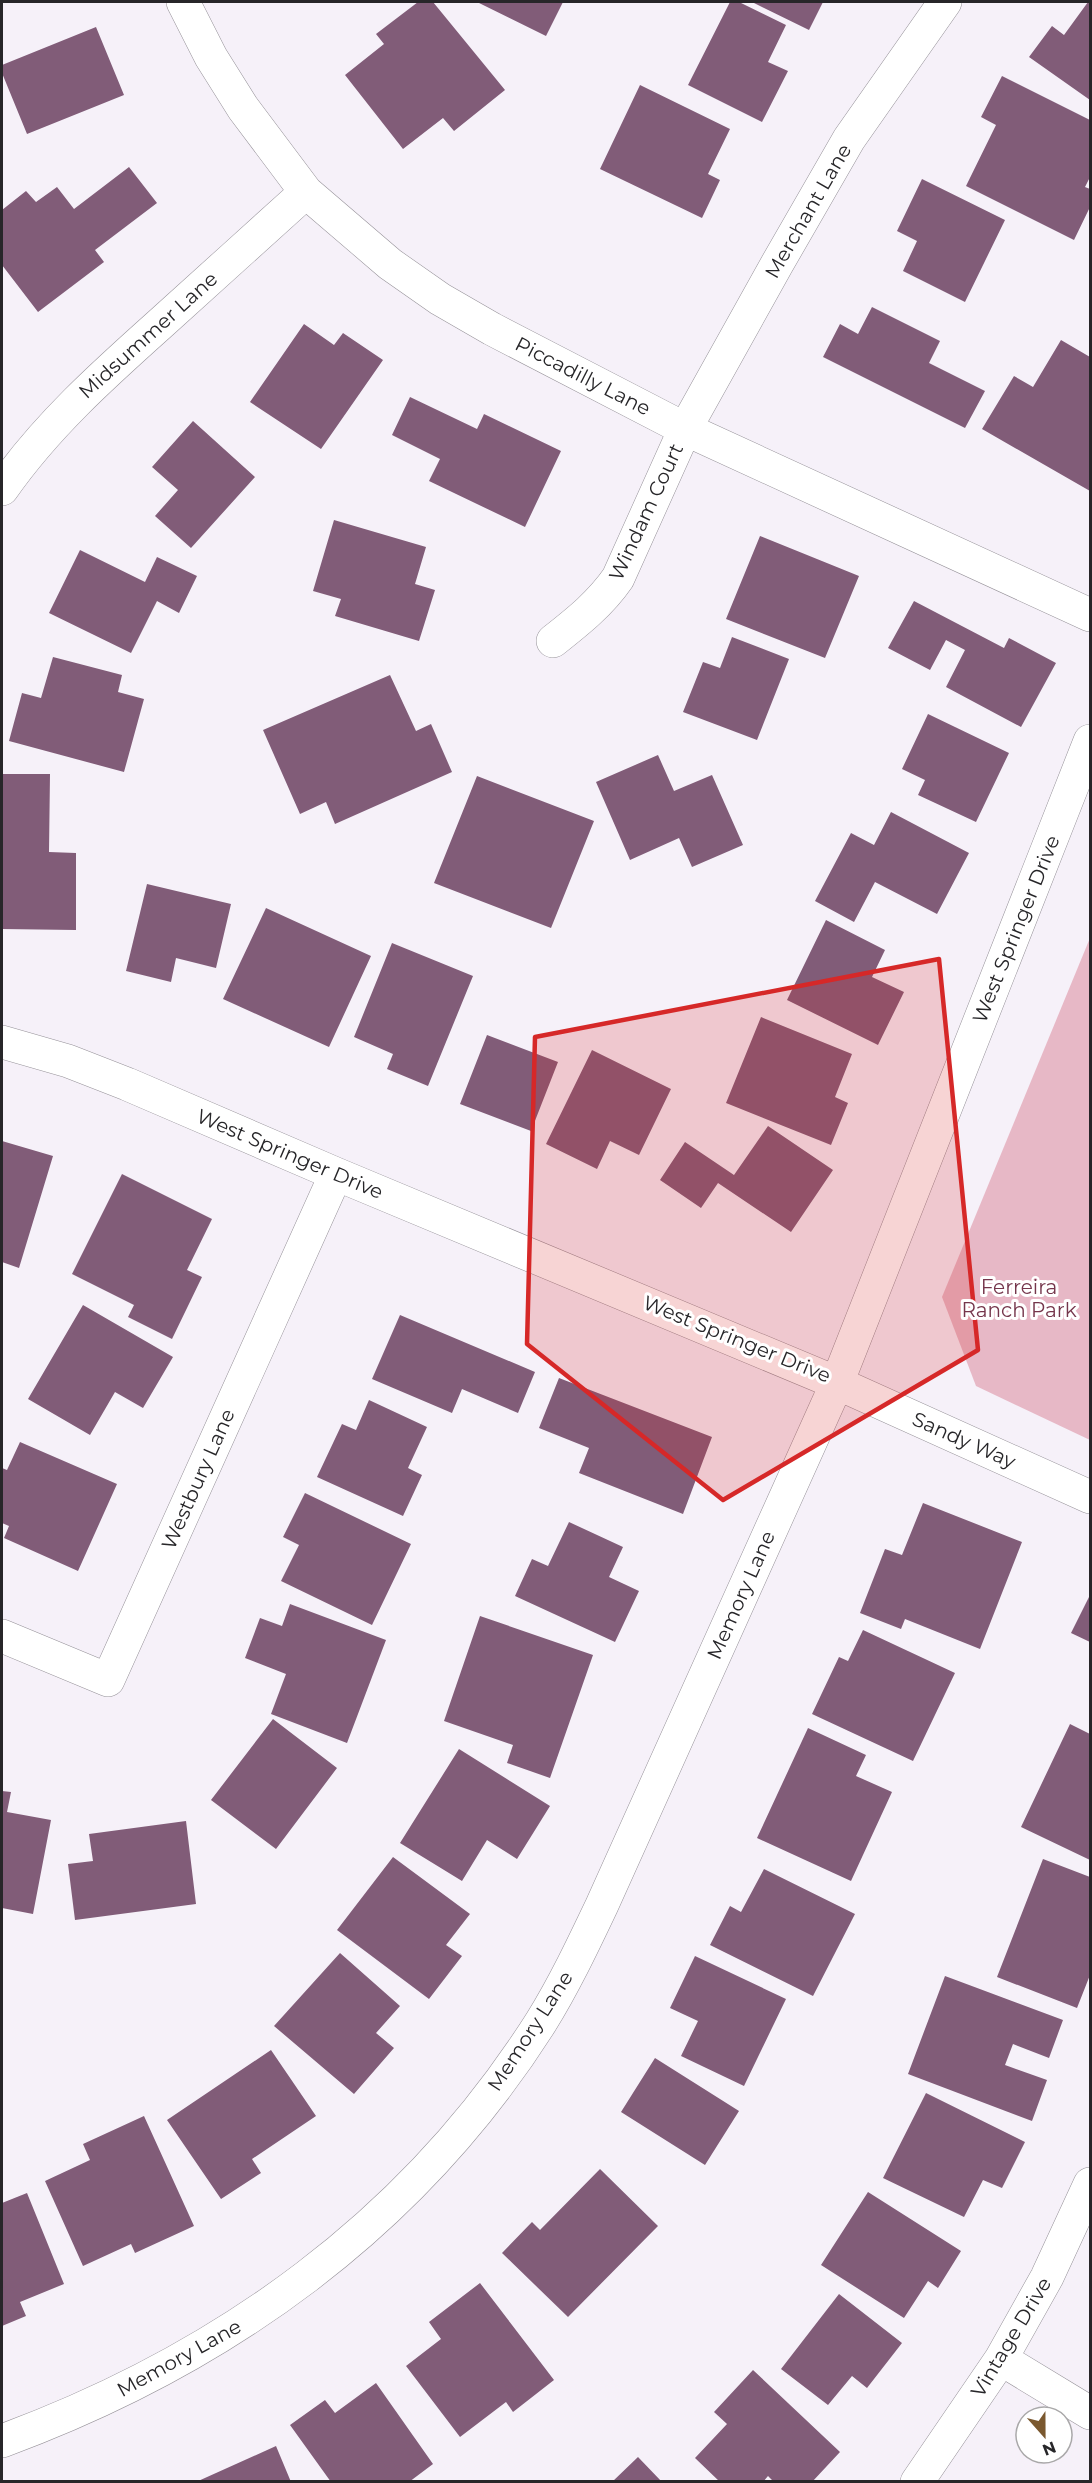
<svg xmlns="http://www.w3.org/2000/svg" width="1092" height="2483" font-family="Montserrat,sans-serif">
<rect width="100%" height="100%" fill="#f6f1f9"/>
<path fill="#e7b8c6" d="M1090,938V1440L976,1386L942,1297Z"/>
<path fill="#815c78" d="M418,2H433L505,90L454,131L443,118L403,149L345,75L384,44L376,34Z
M477,2H563L546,36Z
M730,2H739L786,25L768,62L788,71L762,122L688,85Z
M752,2H823L809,30Z
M1088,2H1090V100L1029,57L1052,26L1064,35Z
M96,27L124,95L27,134L2,73V65Z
M1002,76L1090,120V177L1085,187L1090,189V207L1074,240L966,186L996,125L981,117Z
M640,85L730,129L708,174L720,180L702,218L600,169Z
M129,167L157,203L95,250L104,262L38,312L2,265V210L26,191L36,202L57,187L74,209Z
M922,179L1005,220L965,302L903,271L917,241L897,231Z
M872,307L940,341L929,363L985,391L965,428L823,357L840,324L858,334Z
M304,324L334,345L343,333L383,360L321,449L250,402Z
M1061,340L1090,357V491L982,429L1014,376L1033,387Z
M410,397L477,429L484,414L561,451L525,527L429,481L440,459L392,435Z
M193,421L255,477L191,548L155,516L178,490L152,467Z
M334,520L426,547L415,584L435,590L419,641L335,616L341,599L313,591Z
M760,536L859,576L825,658L726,619Z
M80,550L145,582L157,557L197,576L179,613L157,601L131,653L49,613Z
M914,601L1004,648L1009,638L1056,663L1021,727L946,687L965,650L946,640L930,670L888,648Z
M732,637L789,659L757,740L683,712L703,662L720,668Z
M53,657L122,675L118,692L144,699L124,772L9,741L22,693L41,698Z
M390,675L416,731L431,724L452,772L335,824L326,802L300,814L263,730Z
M928,714L1009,753L976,822L918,795L925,780L902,769Z
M658,755L674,791L712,775L743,845L692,867L679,838L630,860L596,782Z
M2,774H50L49,852L76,853V930L2,929Z
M477,776L594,821L551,928L434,883Z
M891,812L969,853L937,914L875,882L854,922L815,901L851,833L874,845Z
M147,884L231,904L216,968L176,958L171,982L126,971Z
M266,908L371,956L329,1047L223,999Z
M826,920L885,950L872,977L904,992L878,1045L787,1000Z
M392,943L473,976L428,1086L387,1069L393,1054L354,1037Z
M761,1017L852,1054L835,1097L848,1103L831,1145L726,1103Z
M487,1035L558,1062L531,1131L460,1104Z
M592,1050L671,1089L639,1155L610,1141L597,1169L546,1144Z
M768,1126L833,1170L791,1232L718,1183L701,1208L660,1180L685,1142L734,1175Z
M2,1141L53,1156L19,1268L2,1262Z
M122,1174L212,1219L187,1270L202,1277L172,1339L128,1317L134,1305L72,1274Z
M83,1305L173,1357L143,1408L115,1392L90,1435L28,1399Z
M400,1315L535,1372L518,1413L462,1389L452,1413L372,1379Z
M559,1378L712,1437L683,1514L579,1473L589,1448L539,1428Z
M369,1400L427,1427L408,1468L422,1475L403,1516L317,1477L342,1424L356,1430Z
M20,1442L117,1484L78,1571L4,1538L9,1526L2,1523V1468L7,1470Z
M305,1493L411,1544L372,1625L281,1581L299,1545L283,1537Z
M923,1503L1022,1542L980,1649L905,1619L901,1629L860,1613L885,1549L902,1555Z
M569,1522L623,1547L609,1577L639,1591L615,1642L515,1596L532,1559L548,1566Z
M1090,1595V1642L1071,1633Z
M290,1604L386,1640L347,1743L271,1714L286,1674L245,1658L260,1618L282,1626Z
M480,1616L593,1655L550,1778L507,1763L513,1745L444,1721Z
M863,1630L955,1673L913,1761L812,1714L839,1657L848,1661Z
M273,1719L337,1768L276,1849L211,1800Z
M1070,1724L1090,1734V1860L1021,1827Z
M808,1728L866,1755L856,1776L892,1792L851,1881L757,1838Z
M459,1749L550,1806L517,1859L487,1840L462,1881L400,1843Z
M2,1791L11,1792L7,1812L51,1820L33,1914L2,1908Z
M186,1821L196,1904L75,1920L68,1864L93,1861L89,1834Z
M393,1857L470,1914L446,1945L462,1956L429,1999L337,1930Z
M1043,1859L1090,1877V1975L1077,2008L997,1977Z
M764,1869L855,1914L813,1996L710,1945L730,1906L741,1912Z
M340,1953L400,2006L376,2033L394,2048L354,2094L274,2026Z
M695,1956L786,1999L744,2086L681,2056L698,2021L670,2008Z
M945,1976L1063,2020L1049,2058L1013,2044L1005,2065L1047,2080L1032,2121L908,2074Z
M271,2050L316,2116L252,2159L261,2173L221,2199L167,2120Z
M655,2058L739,2111L705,2165L621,2112Z
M926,2093L1025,2142L1002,2188L983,2180L964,2217L883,2178Z
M144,2116L194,2226L135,2253L131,2244L83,2266L45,2181L90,2160L83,2144Z
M600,2169L658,2226L568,2317L502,2253L532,2222L540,2230Z
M868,2192L961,2251L938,2288L928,2281L904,2318L821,2265Z
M27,2193L64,2284L20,2302L26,2316L2,2326V2203Z
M480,2283L554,2380L513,2412L506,2402L460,2437L406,2366L441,2339L429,2322Z
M839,2294L902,2343L867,2388L852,2376L828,2405L781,2369Z
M753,2370L840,2452L812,2482H774L768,2476L763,2482H720L695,2458L727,2424L714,2412Z
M376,2383L433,2464L409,2482H331L290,2425L325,2400L335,2413Z
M276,2446L291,2482H196Z
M638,2457L662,2482H612Z"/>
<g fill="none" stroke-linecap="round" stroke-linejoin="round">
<defs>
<path id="minor" d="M183,2L211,57L243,108L306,192L390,264L440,299L492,329L685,429L1090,615
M2,489C46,426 103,375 160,324C209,280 257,236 306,192
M553,641C577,622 600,604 618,578L685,429L777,264L849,139L945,2
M2,1042L68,1061L127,1084L336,1174L837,1383L1090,1497
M2,1636L108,1680L336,1174
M1001,2359L1090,2413
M2,2441C224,2359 413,2224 541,2022C564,1985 583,1945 602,1905L837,1383L1090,741
M917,2482L1001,2359L1047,2277L1090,2184"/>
</defs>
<use href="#minor" stroke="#969299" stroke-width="34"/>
<use href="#minor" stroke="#fff" stroke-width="33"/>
</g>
<path fill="#d62828" fill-opacity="0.2" stroke="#d62828" stroke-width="4.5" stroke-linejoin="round" d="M939,959L978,1350L723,1500L527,1344L535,1037Z"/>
<g text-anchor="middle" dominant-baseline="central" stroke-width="6" stroke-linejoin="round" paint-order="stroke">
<g font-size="20" fill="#272629" stroke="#fff">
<text transform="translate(808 211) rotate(-60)">Merchant Lane</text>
<text transform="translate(148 335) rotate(-42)">Midsummer Lane</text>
<text transform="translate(583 376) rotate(27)">Piccadilly Lane</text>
<text transform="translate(646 512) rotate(-65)">Windam Court</text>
<text transform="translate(1016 929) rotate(-68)">West Springer Drive</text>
<text transform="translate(290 1154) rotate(23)">West Springer Drive</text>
<text transform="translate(737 1339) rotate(22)">West Springer Drive</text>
<text transform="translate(964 1440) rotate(24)">Sandy Way</text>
<text transform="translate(198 1479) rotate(-66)">Westbury Lane</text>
<text transform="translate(741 1595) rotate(-66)">Memory Lane</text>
<text transform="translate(530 2031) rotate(-57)">Memory Lane</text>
<text transform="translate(1011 2337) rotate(-59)">Vintage Drive</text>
<text transform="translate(179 2358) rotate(-29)">Memory Lane</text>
</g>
<g font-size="20" fill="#75364c" stroke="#fff">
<text x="1019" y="1287">Ferreira<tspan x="1019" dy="23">Ranch Park</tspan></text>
</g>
</g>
<rect width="1092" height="2483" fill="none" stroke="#272629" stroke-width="6"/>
<g transform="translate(1044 2435) rotate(159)"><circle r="28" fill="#ffffff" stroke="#a9a8a9" stroke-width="1.5"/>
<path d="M0-4.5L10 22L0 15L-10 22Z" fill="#7a582f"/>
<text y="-9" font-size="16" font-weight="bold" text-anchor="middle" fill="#272629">N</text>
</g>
</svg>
